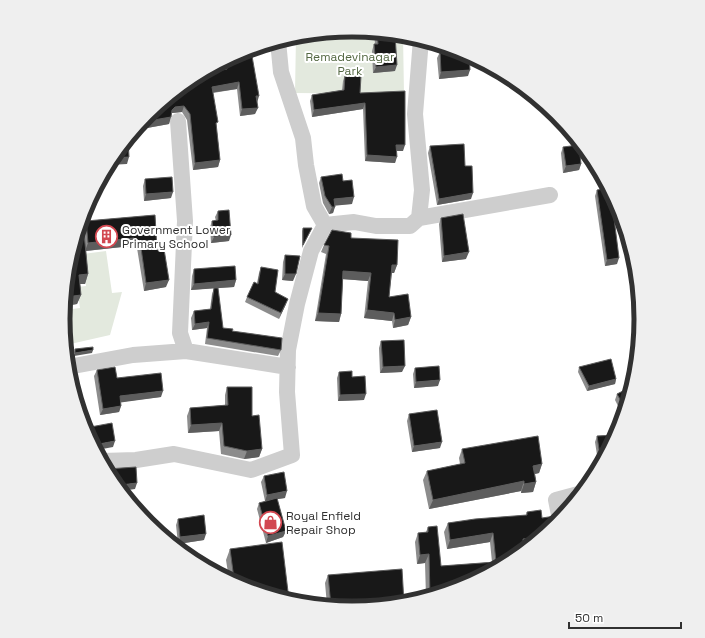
<svg xmlns="http://www.w3.org/2000/svg" width="705" height="638" font-family="'Space Grotesk',sans-serif">
<rect width="100%" height="100%" fill="#fff"/>
<path fill="#e3e9de" d="M388,33L403,35L404,94L295,93L296,36L315,34Z
M78,232H80L83,254L106,251L112,293L122,292L110,335L66,345L64,310L80,308L77,287L86,286L83,260L69,262Z"/>
<g fill="none" stroke-linecap="round" stroke-linejoin="round">
<path stroke="#cecece" stroke-width="16" d="M278,41L281,72L303,138L306,165L314,206L325,225L354,222L376,226H410L419,218L422,190L415,114L421,39
M178,121L185,221L180,333L186,351
M419,218L550,195
M68,367L133,355L186,351L288,367
M102,461L136,460L174,454L251,470L292,455L287,392L288,350L297,304L311,251L325,225
M560,520L556,500L582,493"/>
</g>
<path fill="#8c8c8c" d="M374,32L407,35L406,40L395,41V71L373,73L372,51L374,44H375Z
M242,52L243,57L257,102L255,114L240,116L237,89L213,93L220,160L218,167L193,170L187,120L182,112L172,113L171,115L169,124L136,130L148,114L224,70L223,62Z
M440,52L468,76L439,79L437,58Z
M345,75L360,93L403,151H397L395,163L365,161L363,109L312,117L310,101L312,95L342,90L343,81Z
M430,146L465,166L471,199L437,205L428,153Z
M563,147L581,164L579,170L563,173L561,153Z
M321,177L343,181L352,204L335,205L333,213L329,214L323,203L319,183Z
M145,179L171,198L144,201L143,186Z
M597,190L620,209L624,222L615,224L617,264L605,266L595,196Z
M218,211L229,241L211,243L210,227L212,221H216L215,217Z
M155,215L157,250L166,287L144,291L137,248L132,249L131,246L86,251L88,274L85,284H80L81,295L77,304L65,306L69,262L83,233V228L86,221Z
M441,218L466,259L442,262L439,224Z
M303,228H312L302,248V231Z
M351,238L397,265L394,273H392L389,297L411,317L408,325L393,328L392,321L364,318L368,281L343,279L341,314L339,322L315,321L326,254L321,252L324,245Z
M285,255L293,281L282,280L283,262Z
M261,267L275,292L286,304L279,319L245,302L247,297L257,283L259,273Z
M194,269L236,280L234,287L217,288L223,328L281,350L278,356L205,344L207,328L192,330L191,318L194,311L210,309L212,294L214,288L191,290L192,276Z
M381,341L402,372L380,373L379,348Z
M579,367L616,379L615,384L587,391L578,372Z
M415,368L438,386L414,388L413,374Z
M97,370L117,378L161,397L120,402L121,406L119,412L100,415L94,376Z
M339,372L352,377L364,400L338,401L337,378Z
M633,386L623,416L615,400L617,394Z
M227,387L252,416L262,449L259,457L244,459L221,454L219,431L188,433L187,416L190,408L225,405V395Z
M409,414L440,448L412,452L407,421Z
M617,435L599,468L595,442L597,436Z
M462,449L542,464L539,473L535,474L536,482L533,492L521,493V491L429,509L423,480L427,471L460,464L459,458Z
M264,476L285,498L277,499L286,531L283,537L266,543L257,509L259,503L267,501H265L261,482Z
M576,500L568,510L571,501Z
M527,512L528,547H524L463,586L426,597L425,563L417,564L415,542L418,533L426,532L428,527L441,566L492,562L490,542L447,549L444,532L448,523L526,515Z
M178,519L204,540L178,544L176,525Z
M230,549L242,586L229,579L226,560Z
M328,575L352,608L327,605L325,583Z"/>
<path fill="#5d5d5d" d="M395,35H407L406,40L392,41Z
M397,65L395,71L373,73L376,67Z
M470,70L468,76L439,79L441,72Z
M239,82L237,89L209,93L212,87Z
M256,96H259L257,103Z
M365,103L363,109L312,117L314,110Z
M184,106L182,112L172,113L169,117H171L169,124L136,130L142,122L172,110L175,107Z
M258,108L255,114L240,116L242,109Z
M396,145H405L403,151H394Z
M367,155L397,157L395,163L365,161Z
M129,157L127,164L109,165L112,158Z
M220,160L218,167L193,170L195,163Z
M581,164L579,170L563,173L566,166Z
M173,192L171,198L144,201L146,194Z
M473,193L471,199L437,205L439,199Z
M354,197L352,204L332,206L334,199Z
M332,207H335L333,213L329,214Z
M622,217L624,222L612,224L614,218Z
M231,235L229,241L211,243L214,237Z
M134,238L131,246L85,251L88,243Z
M134,241H140L137,248L132,249Z
M469,252L466,259L442,262L444,256Z
M619,258L617,264L605,266L607,260Z
M392,265H397L394,273H390Z
M343,271L371,273L368,281L341,279Z
M88,274L85,284H75L79,275Z
M285,274H296L293,281L282,280Z
M169,280L166,287L144,291L146,283Z
M236,280L234,287L191,290L194,284Z
M81,295L77,304L65,306L66,297Z
M288,299L286,304L279,319L281,313Z
M367,310L394,313L392,321L364,318Z
M318,313L341,314L339,322L315,321Z
M411,317L408,325L393,328L395,320Z
M209,322L207,328L192,330L195,324Z
M93,350L92,353L74,356L75,353Z
M405,366L402,372L380,373L383,367Z
M616,379L615,384L587,391L589,386Z
M440,380L438,386L414,388L416,382Z
M163,391L161,397L117,403L120,396Z
M366,394L364,400L338,401L340,395Z
M121,406L119,412L100,415L103,409Z
M222,423L219,431L188,433L191,425Z
M115,441L113,447L97,450L94,445Z
M442,442L440,448L412,452L414,446Z
M262,449L259,457L244,459L247,451Z
M542,464L539,473L530,475L533,466Z
M524,481L521,491L429,509L433,500Z
M536,482L533,492L521,493L524,484Z
M137,483L135,489L121,491V485Z
M287,491L285,498L265,501L267,495Z
M286,531L283,537L266,543L268,536Z
M493,533L490,542L447,549L450,540Z
M206,534L204,540L178,544L180,537Z
M541,537L528,547L519,548L523,539Z
M429,554L425,563L417,564L420,555Z"/>
<path fill="#181818" stroke="#5d5d5d" d="M377,32L399,35H395L397,65L376,67L374,44H378Z
M458,50L463,52L469,55L470,70L441,72L440,52Z
M242,52L243,57L252,56L259,96H256L258,108L242,109L239,82L212,87L218,122L216,123L220,160L195,163L190,114L184,106L175,107L172,110L171,117L142,122L148,114L192,79L203,73L227,69L226,61Z
M345,75L361,76L360,93L405,91V145H396L397,157L367,155L365,103L314,110L312,95L344,90Z
M128,140L129,157L112,158Z
M464,144L465,166H472L473,193L439,199L430,146Z
M579,145L581,164L566,166L563,147Z
M342,174L343,181L352,180L354,197L334,199L335,207H332L325,196L321,177Z
M172,177L173,192L146,194L145,179Z
M609,188L620,209L622,217L614,218L619,258L607,260L597,190Z
M229,210L231,235L214,237L212,221L218,220V211Z
M463,214L469,252L444,256L441,218Z
M155,215L157,250L164,249L169,280L146,283L140,241H134V238L88,243L86,221Z
M303,228H312L303,245Z
M332,230L351,233V238L398,240L397,265H392L389,297L408,294L411,317L395,320L394,313L367,310L371,273L343,271L341,314L318,313L329,246L324,245Z
M78,233H84L88,274L79,275L81,295L66,297L69,262Z
M285,255L300,256L296,274H285Z
M235,266L236,280L194,284V269Z
M261,267L278,270L275,292L288,299L281,313L247,297L254,282L258,284Z
M214,288H218L223,328L233,329L232,331L282,338L281,350L207,338L209,322L195,324L194,311L211,309Z
M404,340L405,366L383,367L381,341Z
M93,347V350L75,353V349Z
M611,359L616,379L589,386L579,367Z
M439,366L440,380L416,382L415,368Z
M115,367L117,378L161,373L163,391L120,396L121,406L103,409L97,370Z
M352,371V377L365,376L366,394L340,395L339,372Z
M633,386L626,410L617,394Z
M227,387H252V416L259,415L262,449L247,451L224,446L222,423L191,425L190,408L228,405Z
M437,410L442,442L414,446L409,414Z
M112,423L115,441L94,445L85,428Z
M617,435L601,463L597,436Z
M538,436L542,464L533,466L536,482L524,484V481L433,500L427,471L465,463L462,449Z
M136,467L137,483L121,485L122,492L112,479L107,469Z
M284,472L287,491L267,495L264,476Z
M277,498L286,531L268,536L259,503Z
M576,500L571,506V501Z
M541,510L542,518L555,516L560,520L557,524L541,537L523,539L524,550L513,559L463,586L430,596L429,554L420,555L418,533L428,532V527L437,526L441,566L496,562L493,533L450,540L448,523L475,519L527,515V512Z
M204,515L206,534L180,537L178,519Z
M282,542L289,600L242,586L230,580L234,579L230,549Z
M402,569L404,603L352,608L331,606L328,575Z"/>
<defs>
<symbol id="building-ring" viewBox="-11 -11 22 22"><circle r="9.5" fill="#fff" stroke="#d24851" stroke-width="1.5"/><path d="M-4-6H4V6H1V3H-1V6H-4ZM-2.5-4.3h1.7v1.8h-1.7ZM.8-4.3h1.7v1.8H.8ZM-2.5-1h1.7V.8h-1.7ZM.8-1h1.7V.8H.8Z" fill="#d24851"/></symbol>
<symbol id="shop-ring" viewBox="-11 -11 22 22"><circle r="9.5" fill="#fff" stroke="#d24851" stroke-width="1.5"/><path d="M-5-2.5h2.3a2.7 3.5 0 0 1 5.4 0H5L5.5 6h-11ZM-1.5-2.5h3a1.5 2.3 0 0 0-3 0Z" fill="#d24851"/></symbol>
</defs>
<g fill-rule="evenodd">
<use href="#building-ring" x="94" y="224" width="25" height="25"/>
<use href="#shop-ring" x="258" y="510" width="25" height="25"/>
</g>
<g text-anchor="middle" dominant-baseline="central" stroke-width="4" stroke-linejoin="round" paint-order="stroke">
<g font-size="12" fill="#546843" stroke="#fff">
<text x="350" y="57">Remadevinagar<tspan x="350" dy="14">Park</tspan></text>
</g>
<g font-size="12" fill="#313131" stroke="#fff" text-anchor="start">
<text x="122" y="230">Government Lower<tspan x="122" dy="14">Primary School</tspan></text>
<text x="286" y="516">Royal Enfield<tspan x="286" dy="14">Repair Shop</tspan></text>
</g>
</g>
<path d="M0 0H705V638H0ZM70 319a282 282 0 1 1 564 0a282 282 0 1 1-564 0Z" fill="#efefef" fill-rule="evenodd"/>
<path fill="none" stroke="#313131" stroke-width="5" d="M70 319a282 282 0 1 1 564 0a282 282 0 1 1-564 0Z"/>
<path d="M569 622v6h112v-6" fill="none" stroke="#313131" stroke-width="2"/>
<text x="575" y="622" font-size="12" fill="#313131" stroke="#ffffff" stroke-width="3" paint-order="stroke">50 m</text>
</svg>
